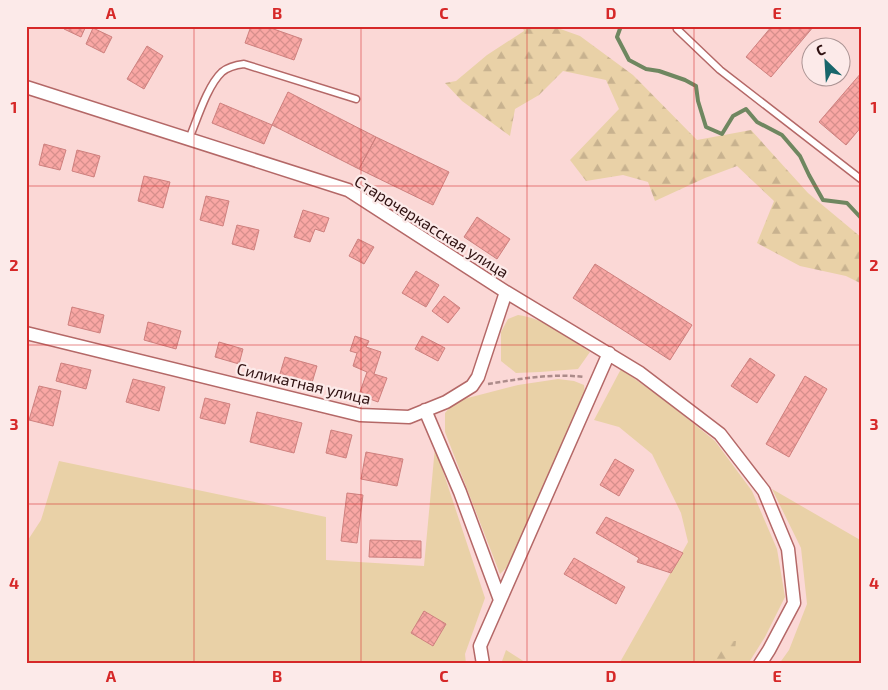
<svg xmlns="http://www.w3.org/2000/svg" width="888" height="690" font-family="'Exo 2',sans-serif">
<defs>
<pattern id="forest-firs" width="22" height="20" patternUnits="userSpaceOnUse" patternTransform="scale(1.25)"><rect width="22" height="20" fill="#e9d1a7"/><path d="M5 1l3.5 6h-7zM16 11l3.5 6h-7z" fill="#c8b28f"/></pattern>
<pattern id="building-cross-hatch" width="8" height="8" patternUnits="userSpaceOnUse" patternTransform="scale(1.25)"><rect width="8" height="8" fill="#f9a7a4"/><path d="M0 0l8 8M0 8l8-8" fill="none" stroke="#d68f8c"/></pattern>
</defs>
<rect width="100%" height="100%" fill="#fbd8d6"/>
<path fill="#e9d1a7" d="M518,315C544,318 568,338 590,352L578,369L540,372L516,373L501,361V332L508,319Z
M621,369L667,402L715,441L752,491L777,549L785,597L765,637L748,664H619L688,542L681,513L652,454L619,427L594,420Z
M558,379L574,381L584,385L585,394L514,553L506,568L500,574L445,432V413L451,406L460,400L518,385Z
M435,447L485,598L465,654L466,664H26V543L41,520L59,461L326,517V560L424,566Z
M772,489L862,541V664H779L789,650L807,604L801,548Z
M506,650L528,664H501Z"/>
<path fill="url(#forest-firs)" d="M522,26H552L580,36L633,75L697,140L751,130L808,193L862,238V284L846,276L800,266L757,243L774,201L737,166L705,178L655,201L648,182L623,175L586,181L570,160L619,109L606,80L563,71L539,95L515,109L510,136L462,101L445,83L456,81L487,55L524,31Z
M721,641H736L734,659L732,664H700L710,648Z"/>
<g fill="none" stroke-linecap="round" stroke-linejoin="round">
<path stroke="#6f8760" stroke-width="4" d="M621,26L617,37L629,60L646,69L659,71L685,80L696,86L698,101L706,127L722,134L733,116L746,109L757,122L782,135L800,156L809,175L823,200L847,203L862,219"/>
</g>
<path fill="url(#building-cross-hatch)" stroke="#ce807e" d="M65,26H86L81,37L64,29Z
M251,26H265L302,39L294,60L245,43Z
M772,26H814L771,77L746,57Z
M93,28L112,37L104,53L86,44Z
M147,46L163,56L144,89L127,79Z
M862,72V126L846,145L819,122Z
M288,92L376,137L359,169L272,125Z
M220,103L272,125L264,144L212,123Z
M376,137L449,172L433,205L359,169Z
M44,144L66,150L60,170L39,165Z
M77,150L100,156L94,177L72,171Z
M144,176L170,182L163,208L138,201Z
M206,196L229,201L223,226L200,220Z
M303,210L329,218L324,232L315,229L310,242L294,237Z
M477,217L510,239L497,259L464,237Z
M237,225L259,230L254,250L232,244Z
M358,239L374,247L364,264L349,256Z
M595,264L692,325L670,360L573,298Z
M416,271L439,285L426,307L402,293Z
M444,296L460,308L448,323L432,311Z
M72,307L104,315L100,333L68,325Z
M148,322L181,331L176,349L144,340Z
M355,336L369,341L366,347L381,352L374,374L387,378L378,402L359,395L367,372L353,366L357,353L350,351Z
M422,336L445,348L438,361L415,349Z
M219,342L243,349L239,364L215,357Z
M285,357L317,366L311,386L279,377Z
M750,358L775,375L757,403L731,386Z
M61,363L91,370L86,389L56,381Z
M805,376L827,389L789,457L766,444Z
M133,379L165,387L159,411L126,402Z
M39,386L61,391L53,426L29,420Z
M205,398L230,404L225,424L200,418Z
M257,412L302,423L294,453L250,442Z
M331,430L352,435L346,458L326,453Z
M366,452L403,459L397,486L361,479Z
M615,459L634,470L619,496L600,485Z
M347,493L363,495L357,543L341,541Z
M606,517L683,553L671,573L637,562L639,558L596,533Z
M370,540L421,541V558L369,557Z
M574,558L625,587L616,604L564,574Z
M424,611L446,624L433,646L411,633Z"/>
<g fill="none" stroke-linecap="round" stroke-linejoin="round">
<defs>
<path id="lane" d="M676,26L677,29L720,70L862,180
M189,139C197,120 207,86 222,72C228,67 236,65 244,64L356,99"/>
<path id="street" d="M26,87L348,190L506,292L640,373L720,434L764,491L788,549L794,603L769,650L760,664
M26,333L360,415L409,417L446,402L472,386L478,377L506,292
M425,410L460,492L500,600
M483,664L480,646L609,353"/>
</defs>
<use href="#lane" stroke="#b46867" stroke-width="9"/>
<use href="#street" stroke="#b46867" stroke-width="15"/>
<path stroke="#ac8b8a" stroke-width="2.5" stroke-dasharray="5 2.5" stroke-linecap="butt" d="M488,384C519,379 552,373 584,377"/>
<use href="#lane" stroke="#fff" stroke-width="6"/>
<use href="#street" stroke="#fff" stroke-width="12"/>
</g>
<path fill="none" stroke="#d62828" stroke-width="1" stroke-opacity="0.55" d="M194,26V664M361,26V664M527,26V664M694,26V664M26,186H862M26,345H862M26,504H862"/>
<g text-anchor="middle" dominant-baseline="central" stroke-width="4.5" stroke-linejoin="round" paint-order="stroke">
<g font-size="16" fill="#2f1111" stroke="#fceae9">
<text transform="translate(432 226) rotate(32)">Старочеркасская улица</text>
<text transform="translate(304 383) rotate(13)">Силикатная улица</text>
</g>
</g>
<rect width="888" height="690" fill="none" stroke="#fceae9" stroke-width="55"/>
<g transform="translate(826 62) rotate(335)"><circle r="24" fill="#fceae9" stroke="#aa9393"/>
<path d="M0-4L9 19L0 12L-9 19Z" fill="#18666b"/>
<text y="-8" font-size="14" font-weight="bold" text-anchor="middle" fill="#2f1111">С</text>
</g>
<rect x="28" y="28" width="832" height="634" fill="none" stroke="#d62828" stroke-width="2"/>
<g font-size="16" text-anchor="middle" font-weight="bold" fill="#d62828">
<text x="111" y="19">A</text>
<text x="277" y="19">B</text>
<text x="444" y="19">C</text>
<text x="611" y="19">D</text>
<text x="777" y="19">E</text>
<text x="14" y="113">1</text>
<text x="874" y="113">1</text>
<text x="14" y="271">2</text>
<text x="874" y="271">2</text>
<text x="14" y="430">3</text>
<text x="874" y="430">3</text>
<text x="14" y="589">4</text>
<text x="874" y="589">4</text>
<text x="111" y="682">A</text>
<text x="277" y="682">B</text>
<text x="444" y="682">C</text>
<text x="611" y="682">D</text>
<text x="777" y="682">E</text>
</g>
</svg>
